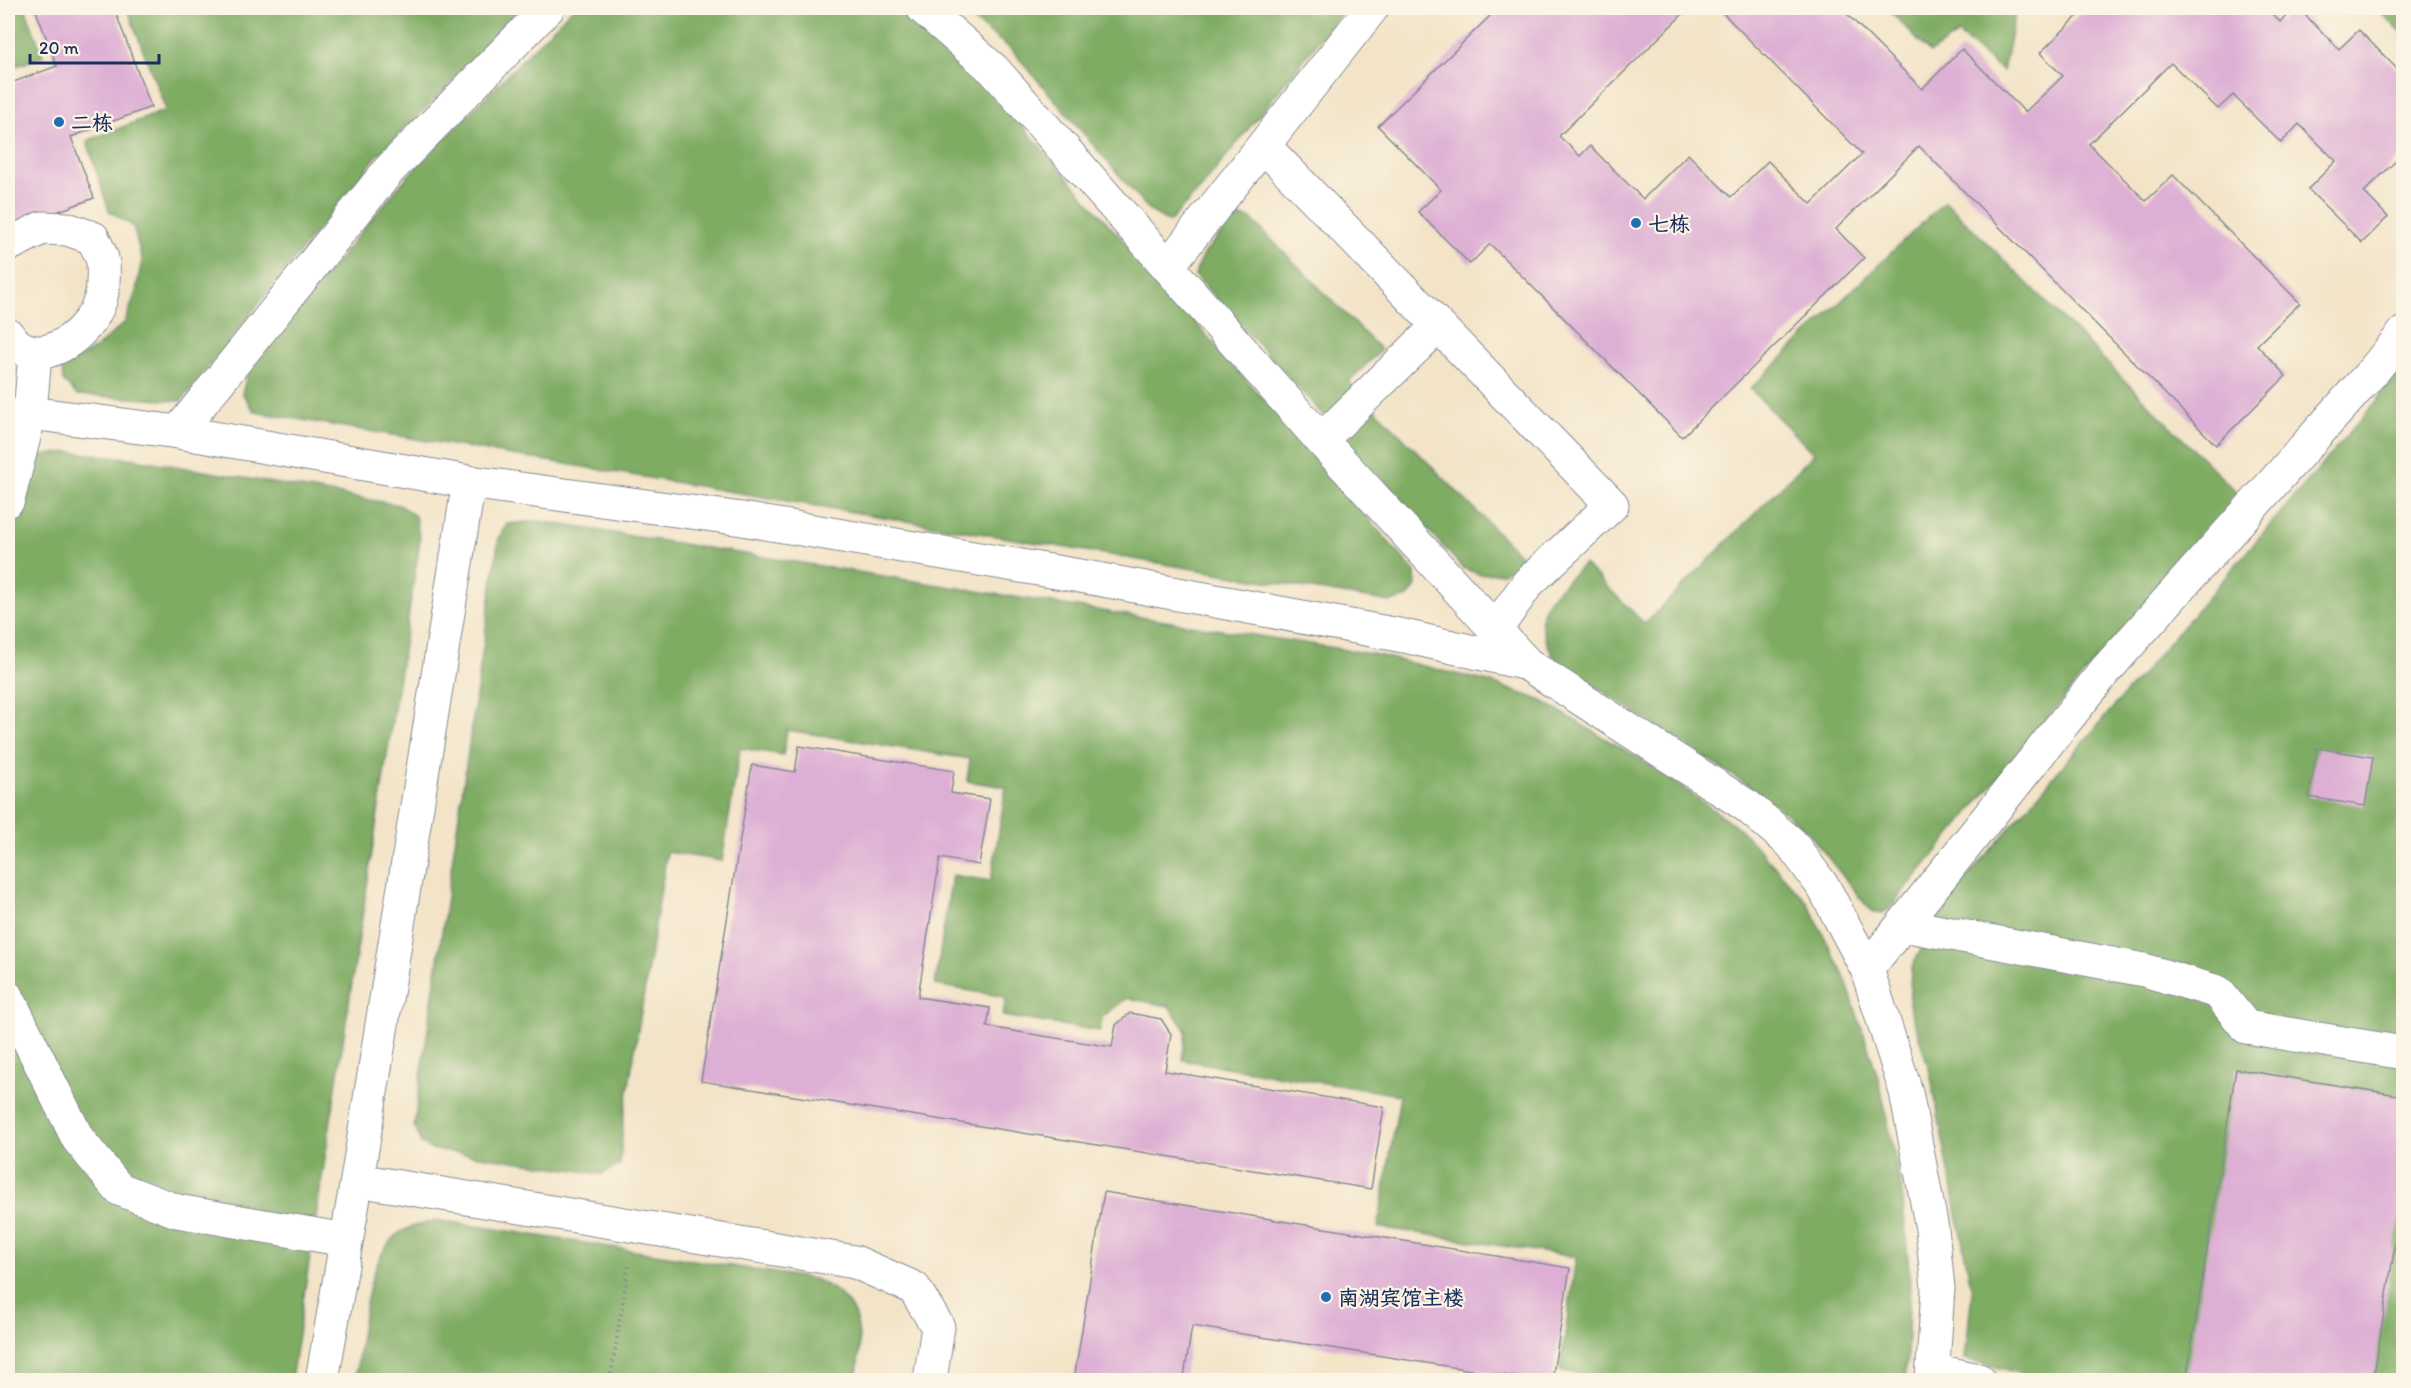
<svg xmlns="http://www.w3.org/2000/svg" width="2411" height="1388" font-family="Itim,'LXGW WenKai TC',sans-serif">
<rect width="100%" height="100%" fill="#fcf5e5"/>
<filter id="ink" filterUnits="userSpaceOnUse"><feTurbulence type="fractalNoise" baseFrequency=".0167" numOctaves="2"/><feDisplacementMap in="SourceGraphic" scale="12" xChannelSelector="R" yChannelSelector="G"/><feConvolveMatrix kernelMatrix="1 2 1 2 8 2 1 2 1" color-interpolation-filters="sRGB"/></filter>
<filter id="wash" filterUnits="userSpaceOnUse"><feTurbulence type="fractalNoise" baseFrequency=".008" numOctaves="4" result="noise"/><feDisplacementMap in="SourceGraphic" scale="24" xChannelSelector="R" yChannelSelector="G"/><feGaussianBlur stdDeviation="1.35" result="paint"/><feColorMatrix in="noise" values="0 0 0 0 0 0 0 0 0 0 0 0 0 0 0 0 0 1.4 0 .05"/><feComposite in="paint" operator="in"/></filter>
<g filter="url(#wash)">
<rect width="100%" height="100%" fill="#f3e4c8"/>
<path fill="#7fac64" stroke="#4d6e61" stroke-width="1.5" d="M8,8H25L43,56L8,69Z
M127,8H527L375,158L181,401L77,395L63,381L62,368L95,349L125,322L136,292L142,259L133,226L109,211L87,141L166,110Z
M573,8H898L986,85L1415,572L1416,586L1408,597L1390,602L255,412L242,393L250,365L407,177Z
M957,8H1345L1201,188L1169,222L1150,211L1011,49Z
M1887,8H2016L2003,71L1958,34L1930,53Z
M2376,8H2403V34Z
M1945,201L2241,497L2104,650L1889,909L1881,914L1873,912L1865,904L1808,832L1760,793L1557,662C1525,609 1547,602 1584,564L1645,624L1814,454L1750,389Z
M1239,217L1251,219L1381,350L1348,382L1524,559L1503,573L1479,574L1463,568L1195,275C1203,248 1219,236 1239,217Z
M2403,366V1380H2046L1965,1359L1972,1292L1930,1072L1909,1005L1911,969L1945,903L2368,411Z
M70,452L135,459L399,505L415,516L420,540L291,1380H8V459Z
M538,521L1378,655L1489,682L1542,701L1655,768L1739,828L1807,902L1845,978L1879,1080L1902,1192L1910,1281L1906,1380H1615L1560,1371L1576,1257L1378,1227L1400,1095L1182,1060L1186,1031L1169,1006L1127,998L1102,1017L1100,1031L1003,1016L1006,997L935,985L952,875L991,881L1006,787L967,781L970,759L787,730L783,755L740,748L722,861L667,852L623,1122L620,1165L602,1174L430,1149L421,1143L414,1126L499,537L507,524Z
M434,1221L451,1222L814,1279C863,1299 863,1334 856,1380H355C362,1339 364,1259 399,1233C409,1226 422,1224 434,1221Z"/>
<g id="blocks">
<path fill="#ddafd4" d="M35,8H114L151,107L71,137L94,198L8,230V84L57,66Z
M1498,8H1689L1559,136L1580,156L1590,146L1643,199L1688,154L1731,197L1768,161L1811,204L1862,154L1718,8H1841L1922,89L1962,49L2025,112L2063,76L2040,53L2086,8H2122L2127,13L2132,8H2266L2280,22L2295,8H2298L2339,49L2359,30L2404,76V153L2364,192L2388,217L2362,243L2308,189L2336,161L2299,124L2281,143L2233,95L2218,109L2171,63L2089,144L2146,201L2173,175L2300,303L2257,345L2286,376L2216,445L1919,146L1836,229L1864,258L1682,437L1490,244L1470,264L1418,212L1441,190L1378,126Z
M799,746L954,771L951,793L990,799L979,865L940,858L918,997L990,1008L987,1027L1112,1047L1116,1025L1130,1013L1161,1019L1171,1034L1165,1071L1384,1107L1371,1189L701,1081L752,765L795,772Z
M2317,748L2373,757L2365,806L2309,797Z
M2236,1069L2404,1096V1190L2373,1380H2186Z
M1104,1192L1570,1268L1552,1380H1535L1192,1326L1184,1377L1196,1380H1074Z"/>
</g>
</g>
<g filter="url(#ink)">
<use href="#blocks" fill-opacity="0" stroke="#878a93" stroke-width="1.5"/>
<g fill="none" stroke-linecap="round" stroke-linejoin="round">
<defs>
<path id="minor" d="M923,8L994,70L1321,440L1527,664L1747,806L1791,843L1824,888L1867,969L1906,1092L1932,1229L1938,1288L1932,1380
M1264,146L1612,505L1528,583L1496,629
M8,245L42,228L67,229L93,238C96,246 103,256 103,264C104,274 103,291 100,301C88,337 35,375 8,335
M1168,266L1372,8
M8,417L30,413L178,432L469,482
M178,432L389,170L548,8
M1321,440L1438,326
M8,500L30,413L35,354
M1903,925L2144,970L2218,992L2246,1027L2404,1053
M1867,969L2105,671L2374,370L2404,333
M8,998L78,1139L119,1189L177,1211L346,1240
M357,1180L855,1262L914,1288L938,1327L930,1380
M1933,1370L1979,1380
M322,1380L357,1180L469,482L742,519L1086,577L1404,636L1527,664"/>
</defs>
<use href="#minor" stroke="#878a93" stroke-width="35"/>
<path stroke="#878a93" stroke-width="4" stroke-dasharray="1.5 4.5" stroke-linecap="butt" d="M610,1380L629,1263"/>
<use href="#minor" stroke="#fff" stroke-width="33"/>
</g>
</g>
<g fill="#1f6fb2" stroke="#fcf5e5" stroke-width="2">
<circle cx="59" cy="122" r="6"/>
<circle cx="1636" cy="223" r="6"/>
<circle cx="1326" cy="1297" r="6"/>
</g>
<g text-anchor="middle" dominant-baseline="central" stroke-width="4.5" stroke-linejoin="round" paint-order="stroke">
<g font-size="21" font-weight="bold" fill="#1b2f5e" stroke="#fcf5e5" text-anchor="start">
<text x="71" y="122">二栋</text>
<text x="1648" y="223">七栋</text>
<text x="1338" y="1297">南湖宾馆主楼</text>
</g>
</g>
<rect width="2411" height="1388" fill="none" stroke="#fcf5e5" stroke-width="30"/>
<path d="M30 54v9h129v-9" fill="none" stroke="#1b2f5e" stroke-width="3"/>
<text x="39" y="54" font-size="18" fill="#1b2f5e" stroke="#fcf5e5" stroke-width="4.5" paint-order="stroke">20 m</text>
</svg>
